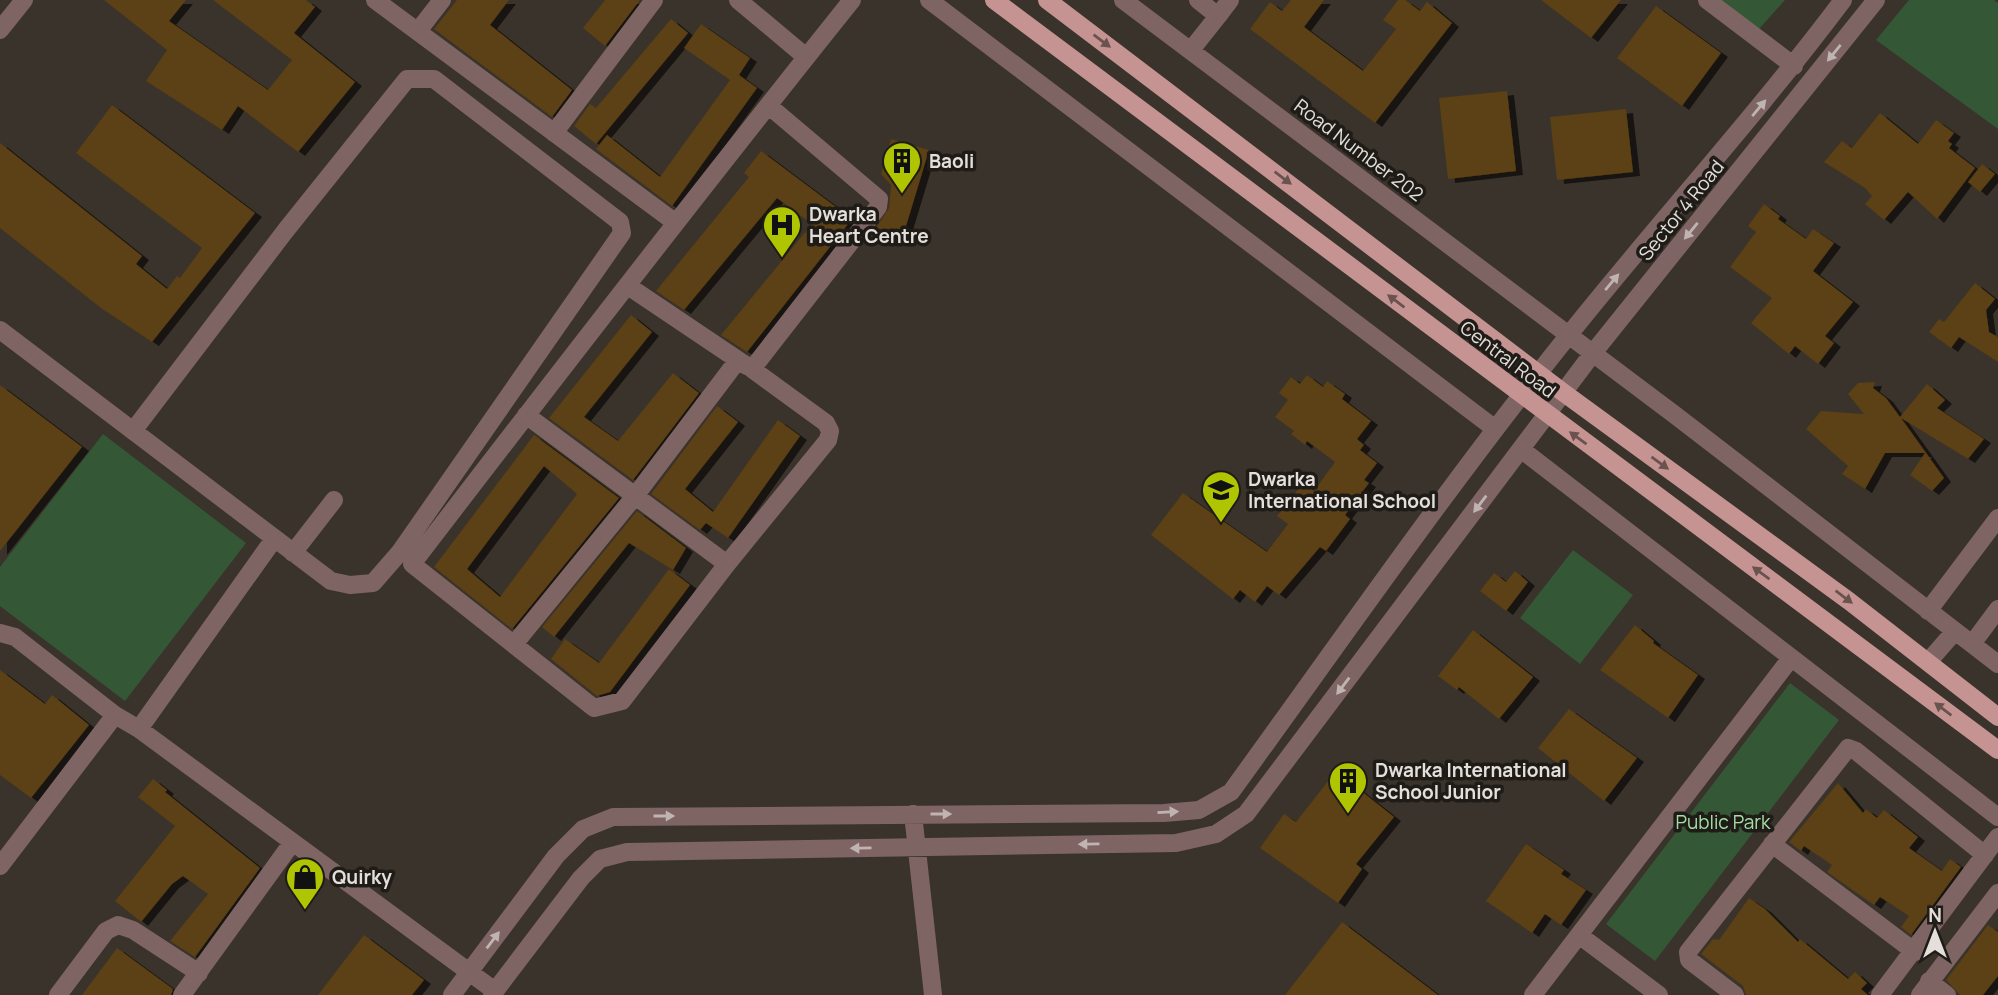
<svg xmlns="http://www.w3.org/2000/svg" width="1998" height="995" font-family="Manrope,sans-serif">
<defs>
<filter id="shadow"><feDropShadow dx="7" dy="4" stdDeviation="0" flood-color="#0009"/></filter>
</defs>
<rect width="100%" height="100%" fill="#3a332b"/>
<path fill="#345736" d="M1722,0H1785L1759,29Z
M1909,0H1994L1998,3V129L1876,40Z
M103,434L246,543L125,701L0,606V567Z
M1573,550L1633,595L1580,664L1520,618Z
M1790,683L1839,720L1655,961L1606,924Z"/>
<path fill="#5b3f13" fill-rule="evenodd" filter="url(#shadow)" d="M104,0H186L169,21L268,90L292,60L213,0H306L315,7L294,33L355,82L298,152L238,106L222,130L146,81L167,50Z
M457,0H509L490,25L572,90L552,117L434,29Z
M605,0H640L605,46L583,28Z
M1291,0H1324L1304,27L1363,71L1396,29L1383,20L1398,0H1405L1420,11L1427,2L1452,23L1375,123L1250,29L1270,2L1282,11Z
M1541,0H1621L1591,38Z
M1656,6L1721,53L1682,106L1617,58Z
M671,19L688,33L596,144L574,126L590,104L596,108Z
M701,24L750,58L739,75L757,88L672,206L596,149L607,135L660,177L730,80L684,48Z
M1507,91L1516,171L1448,179L1439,98Z
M112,105L255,213L152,342L101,308L0,228V143L142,256L136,264L167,289L177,276L180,278L202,248L76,153Z
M1626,109L1633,172L1557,180L1550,117Z
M1880,113L1918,144L1936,120L1954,133L1948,141L1952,144L1949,148L1975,168L1937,219L1908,192L1884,220L1865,204L1872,196L1865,188L1824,162L1842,141L1852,148Z
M891,139L929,150L903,236L876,228L889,208L891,185L881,174Z
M761,151L852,219L747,352L721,335L812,224L777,198L684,310L656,291L749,177L744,173Z
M1982,164L1995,174L1980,192L1968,182Z
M1764,204L1780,216L1778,219L1806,239L1813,229L1834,243L1813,271L1853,302L1825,336L1834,343L1818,364L1795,346L1789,354L1751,323L1772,298L1730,267L1756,232L1748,226Z
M1975,283L1995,299L1986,310L1989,332L1998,337V362L1959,337L1951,348L1929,332L1939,319L1944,322Z
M631,315L652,332L584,417L618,441L673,373L699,393L633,480L549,418Z
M1307,375L1323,387L1327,381L1345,394L1342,399L1371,421L1357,439L1364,445L1360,450L1377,463L1364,480L1369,483L1345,515L1350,519L1326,551L1320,547L1279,595L1267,586L1255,602L1240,590L1233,599L1151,535L1183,493L1267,552L1288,524L1277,516L1303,483L1314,491L1335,462L1307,441L1305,445L1291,434L1294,431L1275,417L1288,400L1279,393L1291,377L1300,384Z
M1875,382L1873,388L1886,398L1900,417L1927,384L1945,400L1937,408L1984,439L1968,459L1901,418L1944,478L1932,491L1910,475L1925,453H1885L1865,489L1842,474L1848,466L1806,429L1821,411L1864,414L1848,394L1858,383Z
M0,385L82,447L0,551Z
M717,406L738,422L685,489L713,512L778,420L800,436L728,538L706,523L700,530L651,494Z
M534,435L619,498L512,629L434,567ZM544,466L577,494L500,597L467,569Z
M637,511L686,548L673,570L629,543L554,637L542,627Z
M669,569L690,585L610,692L597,696L551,659L565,639L599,663Z
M1515,571L1528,582L1506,611L1480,591L1494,573L1506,582Z
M1635,625L1654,641L1653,643L1698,675L1668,718L1600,670Z
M1473,630L1533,677L1499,719L1459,687L1457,690L1438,676Z
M0,670L45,704L52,695L89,725L31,798L0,775Z
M1569,709L1637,758L1604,801L1538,748Z
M1336,771L1394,817L1356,864L1362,869L1338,903L1260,848L1284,814L1296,822Z
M153,779L167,790L165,792L260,868L195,957L170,941L208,894L183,876L172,884L141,922L115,901L175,826L138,797Z
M1838,783L1863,813L1866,809L1877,818L1884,810L1918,837L1909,848L1942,871L1950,859L1961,867L1911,935L1901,927L1909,916L1880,897L1874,905L1827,872L1832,865L1804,846L1801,851L1789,842Z
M1526,844L1564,870L1561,874L1586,890L1561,925L1545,914L1532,933L1486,901Z
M1749,898L1765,909L1798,942L1800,939L1848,979L1855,972L1867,983L1861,989L1868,995H1746L1743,986L1701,954L1713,939L1719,940Z
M1342,922L1438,995H1285Z
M1988,925L1998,932V976L1983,995H1960L1946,980Z
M364,935L424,980L412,995H318Z
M117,948L173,989L171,995H82Z"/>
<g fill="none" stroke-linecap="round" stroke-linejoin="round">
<path stroke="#7e6564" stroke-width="18" d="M375,0L676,223
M738,0L806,57
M929,0L1494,428
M1123,0L1675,415L1998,664
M1198,0L1218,16L1230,0
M1707,0L1794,66
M0,30L24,0
M418,31L442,0
M1191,50L1218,16
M554,133L654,0
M628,286L747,366
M0,330L331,581L350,585L373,583L400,552L622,233L620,222L434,79H407L286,230L133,431
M526,415L727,564L622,701L594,708L412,564C557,375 703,186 852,0
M1522,450L1998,817
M293,553L334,500
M727,564L828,440L830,431L826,423L752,369L878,207L879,199L769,106
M1928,611L1998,518
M0,633L15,637L115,715L139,729L495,991
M515,643L635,496L738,360
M1972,644L1998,609
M1928,662L1955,631
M139,729L274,539
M913,814L933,995
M1772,844L1915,952
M0,866L115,715
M1579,935L1659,995
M1929,981L1947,995
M58,995L106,931L118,925L133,930L199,973
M182,995L292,843
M452,995L556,856L583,829L613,817L1164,813L1199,810L1231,792C1342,639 1450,483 1568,336C1658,223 1756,116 1843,0
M492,995L581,878L600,859L627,852L1176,843L1216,834L1246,814L1593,353L1876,0
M1533,995L1791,658
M1735,995L1689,960L1688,952L1848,748L1856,751L1985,855
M1880,995L1998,837
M1920,995L1998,893"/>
<path stroke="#c59492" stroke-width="18" d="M994,0L1998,750
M1047,0L1564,393L1849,601L1998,717"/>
</g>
<defs><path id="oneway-solid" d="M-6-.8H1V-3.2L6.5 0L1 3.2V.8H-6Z" transform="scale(1.75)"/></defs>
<g fill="#6a524f">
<use href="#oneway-solid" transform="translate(1102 41) rotate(37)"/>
<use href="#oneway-solid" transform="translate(1283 178) rotate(37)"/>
<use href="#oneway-solid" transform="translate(1396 301) rotate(-143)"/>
<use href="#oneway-solid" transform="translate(1578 438) rotate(-144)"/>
<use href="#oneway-solid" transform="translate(1660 463) rotate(36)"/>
<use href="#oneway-solid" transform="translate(1761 573) rotate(-144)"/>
<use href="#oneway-solid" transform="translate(1844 597) rotate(37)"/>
<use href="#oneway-solid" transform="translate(1943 709) rotate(-143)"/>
</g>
<g fill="#c0b4b1">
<use href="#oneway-solid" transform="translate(1834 53) rotate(129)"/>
<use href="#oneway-solid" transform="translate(1759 108) rotate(-50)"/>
<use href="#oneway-solid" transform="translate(1691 231) rotate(129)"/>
<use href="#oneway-solid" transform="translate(1612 282) rotate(-50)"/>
<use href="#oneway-solid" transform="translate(1480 504) rotate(127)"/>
<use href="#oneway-solid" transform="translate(1343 686) rotate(127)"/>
<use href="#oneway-solid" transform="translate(1168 812) rotate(-3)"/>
<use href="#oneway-solid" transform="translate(941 814)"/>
<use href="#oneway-solid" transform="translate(664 816)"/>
<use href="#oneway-solid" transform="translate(1089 844) rotate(179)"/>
<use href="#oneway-solid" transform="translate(861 848) rotate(179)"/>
<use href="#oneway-solid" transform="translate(493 940) rotate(-53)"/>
</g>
<defs>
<symbol id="building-pin" viewBox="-11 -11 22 30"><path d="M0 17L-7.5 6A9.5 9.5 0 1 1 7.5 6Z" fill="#b0c501" stroke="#1f1c18"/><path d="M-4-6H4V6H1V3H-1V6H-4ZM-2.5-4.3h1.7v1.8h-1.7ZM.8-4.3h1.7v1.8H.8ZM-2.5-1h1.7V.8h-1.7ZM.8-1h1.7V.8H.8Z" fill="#111"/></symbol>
<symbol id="hospital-pin" viewBox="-11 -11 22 30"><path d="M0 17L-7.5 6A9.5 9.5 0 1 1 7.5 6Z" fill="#b0c501" stroke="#1f1c18"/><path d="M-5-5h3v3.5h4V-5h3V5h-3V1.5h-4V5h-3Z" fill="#111"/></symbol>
<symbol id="school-pin" viewBox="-11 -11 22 30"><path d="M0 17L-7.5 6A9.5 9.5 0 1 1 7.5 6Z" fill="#b0c501" stroke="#1f1c18"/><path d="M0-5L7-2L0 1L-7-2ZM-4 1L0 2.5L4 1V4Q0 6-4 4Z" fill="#111"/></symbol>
<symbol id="shop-pin" viewBox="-11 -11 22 30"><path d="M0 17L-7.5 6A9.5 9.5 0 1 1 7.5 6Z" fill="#b0c501" stroke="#1f1c18"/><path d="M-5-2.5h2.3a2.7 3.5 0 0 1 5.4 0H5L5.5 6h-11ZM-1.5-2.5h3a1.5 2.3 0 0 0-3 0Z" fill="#111"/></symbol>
</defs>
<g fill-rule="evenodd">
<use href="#building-pin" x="880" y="139" width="44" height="60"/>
<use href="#hospital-pin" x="760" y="203" width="44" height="60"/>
<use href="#school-pin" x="1199" y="468" width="44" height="60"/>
<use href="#building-pin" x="1326" y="759" width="44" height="60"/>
<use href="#shop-pin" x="283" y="855" width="44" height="60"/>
</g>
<g text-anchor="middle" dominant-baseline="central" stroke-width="7" stroke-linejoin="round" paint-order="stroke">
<g font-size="19" fill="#e4dfda" stroke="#1f1c18">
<text transform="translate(1359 150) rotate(37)">Road Number 202</text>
<text transform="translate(1681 210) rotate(-51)">Sector 4 Road</text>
<text transform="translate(1508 359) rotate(37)">Central Road</text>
</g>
<g font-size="19" font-weight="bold" fill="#e4dfda" stroke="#1f1c18" text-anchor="start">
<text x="929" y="161">Baoli</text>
<text x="809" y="214">Dwarka<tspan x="809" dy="22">Heart Centre</tspan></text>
<text x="1248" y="479">Dwarka<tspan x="1248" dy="22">International School</tspan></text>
<text x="1375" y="770">Dwarka International<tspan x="1375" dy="22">School Junior</tspan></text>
<text x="332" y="877">Quirky</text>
</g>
<g font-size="19" fill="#a2dea5" stroke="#1f1c18">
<text x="1723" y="822">Public Park</text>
</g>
</g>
<g transform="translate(1935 932)" stroke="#1f1c18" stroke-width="5" paint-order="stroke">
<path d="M0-5L12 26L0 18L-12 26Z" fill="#e4dfda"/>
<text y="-10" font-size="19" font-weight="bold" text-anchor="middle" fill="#e4dfda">N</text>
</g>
</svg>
